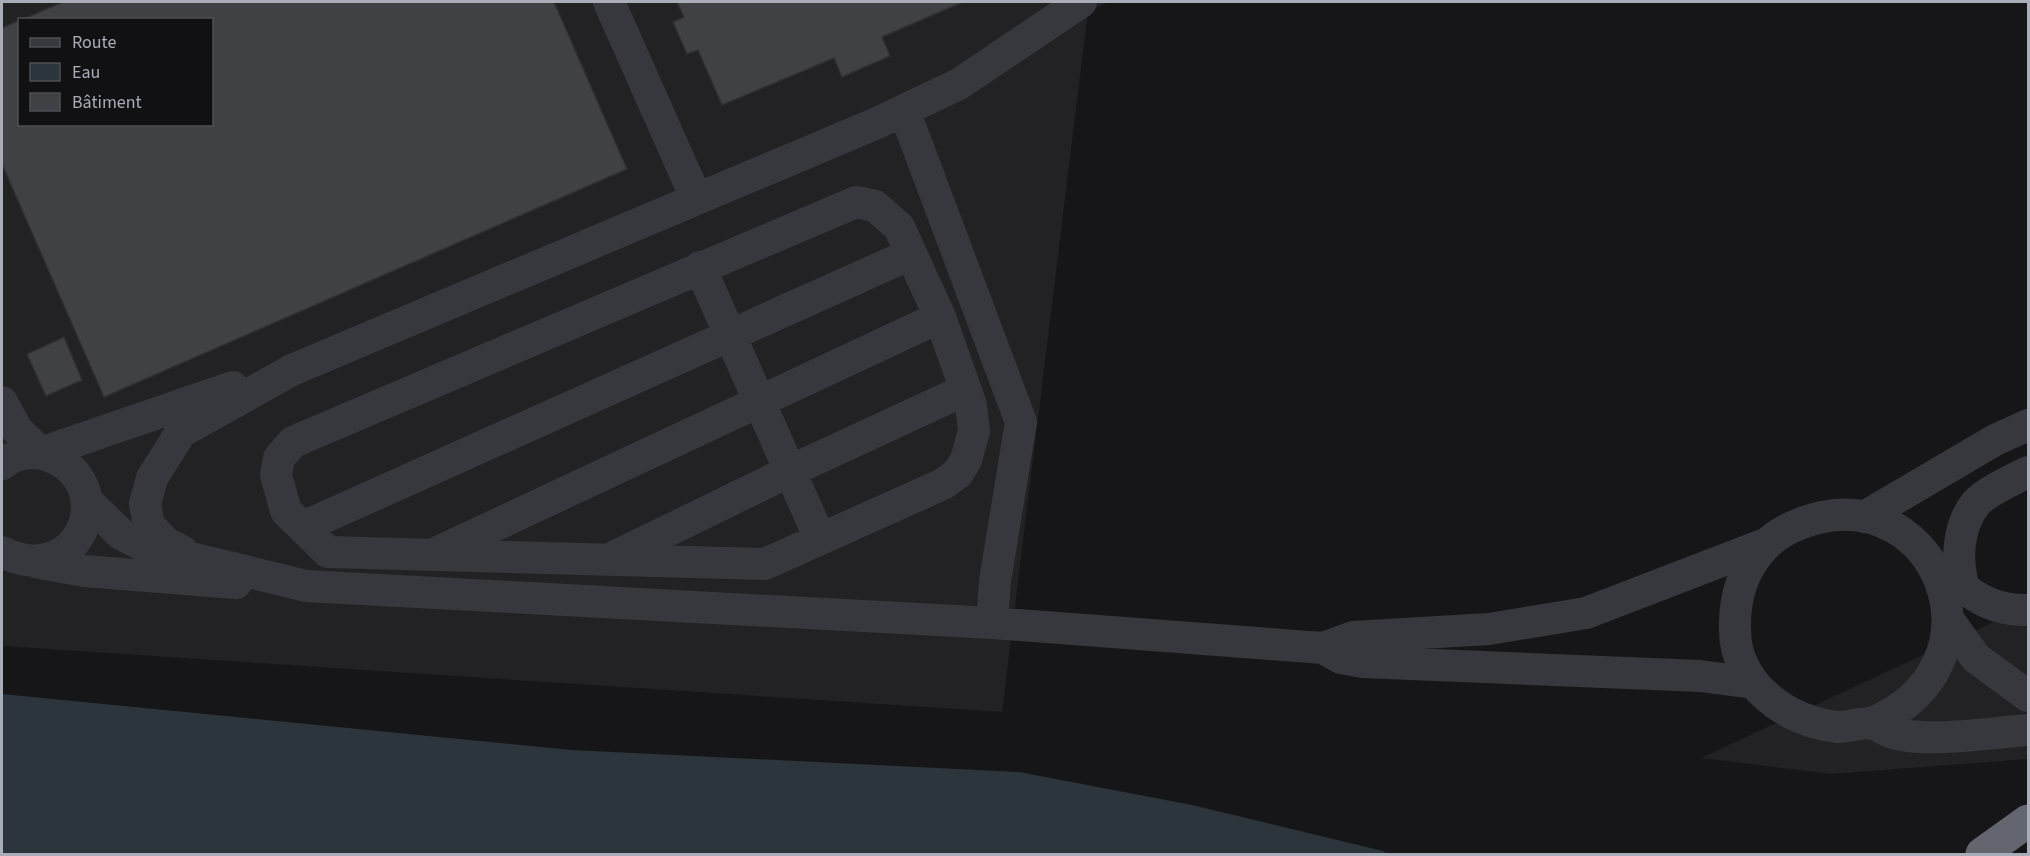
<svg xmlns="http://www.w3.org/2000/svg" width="2030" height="856" font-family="'Source Sans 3',sans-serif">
<rect width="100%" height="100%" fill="#161618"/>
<path fill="#222225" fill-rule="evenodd" d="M2,2H1109L1088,11L1002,712L2,646ZM20,20H212V124H20Z
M2028,606V759L1831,774L1701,758Z"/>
<path fill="#2c353c" d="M2,694L572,750L1019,772L1192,805L1383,851L1387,854H2Z"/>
<path fill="#404145" stroke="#303034" stroke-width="1.5" d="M63,2H554L627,169L104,397L2,164V28L20,20V124H212V20H21Z
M677,2H963L882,37L890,56L842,77L834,58L722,105L698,50L687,54L673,22L684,17Z
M64,337L82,380L46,396L27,354Z"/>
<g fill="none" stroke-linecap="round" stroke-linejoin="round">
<path stroke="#37383d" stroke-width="32" d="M609,2L696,198
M904,110L1021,422L995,581L992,623
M856,202L875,206L899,227L940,317L971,405L974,431L966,460L958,473L943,484L765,564L328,552L286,511L276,475L279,458L293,442Z
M700,267L820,539
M2,402L17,430L41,453L233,387
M2,464C13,455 32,450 46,455C124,482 80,591 2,552
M87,501L121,534L146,547L306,586L992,623L1323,648
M1864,517L1995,440L2028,425
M303,527L911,254
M182,551L166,543L149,525L145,504L152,478L181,432L292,370L877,123L959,84L1081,2
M438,552L940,317
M614,557L790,471L965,390
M35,562L84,571L236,583
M1946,576C1975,596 1991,611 2028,610
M1964,588C1956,561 1957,527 1976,503C1986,492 2014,479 2028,472
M1948,619L1976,658L2028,696
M1754,683L1700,676L1363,662L1341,658L1323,648L1353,637L1489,629L1586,613L1768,543
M1872,723C2010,664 1939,485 1814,519C1797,524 1780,531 1767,544C1743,567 1734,597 1735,630C1735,684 1787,722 1837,727C1848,728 1861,721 1872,724C1880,725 1886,731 1893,733C1928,743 1991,733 2028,730"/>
<path stroke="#63666e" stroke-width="33" d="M1982,854L2028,821"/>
</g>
<rect width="2030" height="856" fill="none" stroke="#a8adb8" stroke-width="6"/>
<rect x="18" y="18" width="195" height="108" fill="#111113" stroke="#4d4f55" stroke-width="1.5"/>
<rect x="30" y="38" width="30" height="9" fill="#37383d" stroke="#4d4f55" stroke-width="1.5"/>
<text x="72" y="48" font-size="18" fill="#a8adb8">Route</text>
<rect x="30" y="63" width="30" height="18" fill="#2c353c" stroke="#4d4f55" stroke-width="1.5"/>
<text x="72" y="78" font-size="18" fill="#a8adb8">Eau</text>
<rect x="30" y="93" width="30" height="18" fill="#404145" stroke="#4d4f55" stroke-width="1.5"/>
<text x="72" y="108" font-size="18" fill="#a8adb8">Bâtiment</text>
</svg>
